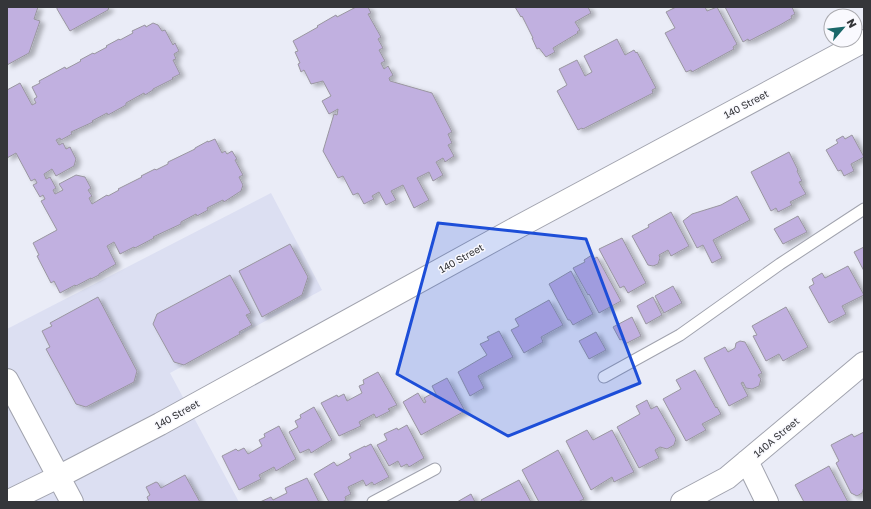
<svg xmlns="http://www.w3.org/2000/svg" width="871" height="509" font-family="'Golos Text',sans-serif">
<defs>
<filter id="shadow"><feDropShadow dx="4.5" dy="2.5" stdDeviation="2" flood-color="#0004"/></filter>
</defs>
<rect width="100%" height="100%" fill="#eaecf7"/>
<path fill="#dcdff2" d="M271,193L322,290L170,373L239,502H7V329Z"/>
<path fill="#c1b0e0" stroke="#9996a0" filter="url(#shadow)" d="M7,7H38L34,19L40,21L29,53L7,65Z
M57,7H109L108,10L70,31L57,9Z
M356,7H368L371,13L368,14L381,37L378,39L383,48L379,50L385,61L381,63L384,69L388,66L393,75L389,78L390,81L432,93L452,132L448,134L452,143L448,145L454,156L445,162L443,158L436,162L443,175L433,181L429,172L417,178L429,200L414,208L403,185L391,191L396,200L386,205L379,192L372,196L374,199L364,204L358,193L353,195L343,176L338,178L323,151L334,114L337,115L338,109L329,114L322,101L331,96L323,81L311,84L304,70L301,72L298,64L300,63L295,52L298,51L293,41L318,27L317,26L336,15L337,17Z
M515,7H588L591,13L575,22L580,30L577,32L578,33L553,48L555,52L546,57L539,48L537,49L532,38H533L522,16L521,17Z
M676,7H705L707,11L717,7L737,44L733,47L734,49L692,72L691,70L686,72L665,33L675,28L666,12Z
M725,7H792L795,14L791,16L792,18L780,25L749,41L748,39L743,42Z
M153,23L158,25L162,31L165,30L173,45L175,43L179,51L174,54L176,59L173,60L180,74L172,78L173,79L153,89V90L145,95L144,93L126,103V105L108,115L107,113L92,121L93,122L71,132L72,134L61,140L60,138L56,140L59,145L63,143L66,149L70,147L76,159L74,166L56,176L52,169L44,174L46,179L50,177L56,188L53,190L55,194L63,190L59,184L76,175L85,177L91,188L88,190L92,196L89,198L92,204L107,195L108,196L119,190L118,189L142,177L141,176L155,169L156,170L168,164V162L195,149V148L208,141V142L215,139L222,153L225,151L227,154L232,151L237,159L235,160L243,175L239,177L243,185L241,191L224,202L223,200L207,208L208,210L197,216L196,214L181,222V224L153,237L154,238L135,248L134,247L120,254L114,242L107,246L116,264L99,274V275L91,279V278L76,286L75,285L60,293L54,281L51,283L37,256L39,255L33,243L57,230L41,201L45,199L43,195L40,197L33,185L37,183L35,179L31,181L16,153L7,158V90L20,83L32,105L36,103L34,99L37,97L32,87L40,83L39,81L65,67L66,69L81,61L80,60L93,53L94,54L107,47L106,46L119,39L120,40L133,33L132,31L145,25L146,27Z
M617,39L625,55L634,50L636,53L637,52L656,88L652,90L653,93L583,129L582,128L578,130L557,91L567,85L559,69L577,60L585,76L592,72L584,56Z
M852,135L864,157L851,164L854,171L844,176L841,170L838,171L826,150L838,143L836,140L843,136L845,139Z
M789,152L798,170L797,171L802,181L799,182L806,194L790,202L792,205L778,212L776,208L771,211L751,172Z
M737,196L750,220L713,240L722,258L712,263L703,245L697,248L683,221L692,214L721,205Z
M671,212L689,246L671,256L668,250L659,255L660,258L658,264L653,266L648,265L632,236L649,227L648,225Z
M798,216L807,232L783,244L774,229Z
M622,238L646,283L628,293L624,286L620,288L599,249Z
M290,244L308,277L302,295L262,317L239,271Z
M864,247V271L854,252Z
M592,255L594,259L597,257L621,301L599,313L589,294L588,295L573,268L585,262L584,260Z
M848,266L864,295L842,306L846,314L829,323L809,287L814,284L812,279L822,273L825,278Z
M571,271L593,314L573,325L570,320H568L549,284Z
M230,275L251,313L246,315L252,325L239,332L240,334L184,365L174,362L153,324L157,314Z
M673,286L682,303L664,313L655,296Z
M98,297L137,371L134,382L86,407L76,404L46,349L50,347L42,331L52,326L50,323Z
M653,297L662,315L646,324L637,306Z
M549,300L563,325L541,337L543,342L524,353L511,330L519,326L515,319Z
M786,307L808,347L783,361L779,354L766,361L753,336L757,335L752,326Z
M632,317L641,336L625,344L622,339L620,340L613,327Z
M499,331L513,357L478,376L484,388L470,396L458,372L487,355L480,344L489,340L487,337Z
M596,332L606,350L589,359L579,341Z
M740,341L745,342L762,373L758,375L761,379L759,386L752,389L746,388L743,382L741,383L748,396L729,406L704,358L725,347L728,352L735,348L736,343Z
M695,370L716,408L717,407L721,414L702,424L706,430L686,441L663,399L681,389L676,380Z
M378,372L397,405L388,409L390,411L376,418L374,414L359,422L361,426L339,436L321,403L337,395L338,397L344,394L347,401L362,393L359,386L364,384L363,380Z
M447,378L465,411L421,435L403,402L418,393L424,403L426,402L424,398L433,393L435,397L437,396L432,386Z
M647,400L651,409L657,406L676,439L674,445L667,449L660,447L655,450L659,458L639,468L617,427L640,414L636,406Z
M314,407L332,440L311,453L309,449L300,453L289,432L298,427L295,421L301,418L300,415Z
M407,425L424,458L409,467L407,464L401,467L398,461L389,466L377,445L387,440L384,434L397,428L398,430Z
M279,426L296,459L276,471L274,467L259,475L261,479L239,490L222,456L236,449L238,451L244,448L248,454L262,446L259,440L265,437L264,434Z
M587,430L593,440L612,430L634,472L614,482L612,477L591,490L566,441Z
M864,432V487L862,493L857,496L851,493L836,463L839,461L831,445L852,434L854,437Z
M371,444L389,477L374,485L372,482L366,486L363,480L348,487L351,494L345,497L346,500L342,502H329L314,474L334,462L337,466L351,458L349,454L365,446V447Z
M558,450L584,499L578,502H539L522,470Z
M829,466L848,502H804L795,485Z
M185,475L200,502H149L147,497L150,495L146,487L156,482L158,483L161,488Z
M307,478L319,502H260L271,497L273,500L287,493L285,488Z
M519,480L531,502H482L481,500Z
M471,494L475,502H457Z"/>
<g fill="none" stroke-linecap="round" stroke-linejoin="round">
<defs>
<path id="service" d="M604,377L680,335L780,264L864,209
M373,502L435,469"/>
<path id="minor" d="M747,461L767,502
M682,502L727,478L864,363"/>
<path id="tertiary" d="M7,502L58,477"/>
<path id="secondary" d="M7,380L72,502
M58,477L160,424L518,227L864,41"/>
</defs>
<use href="#service" stroke="#a1a3ae" stroke-width="13"/>
<use href="#minor" stroke="#a1a3ae" stroke-width="24"/>
<use href="#tertiary" stroke="#a1a3ae" stroke-width="24"/>
<use href="#secondary" stroke="#a1a3ae" stroke-width="24"/>
<use href="#service" stroke="#fff" stroke-width="11"/>
<use href="#minor" stroke="#fff" stroke-width="22"/>
<use href="#tertiary" stroke="#fff" stroke-width="22"/>
<use href="#secondary" stroke="#fff" stroke-width="22"/>
</g>
<path fill="#1d4ed8" fill-opacity="0.2" stroke="#1d4ed8" stroke-width="3" stroke-linejoin="round" d="M438,223L586,239L640,383L508,436L397,374Z"/>
<g text-anchor="middle" dominant-baseline="central" stroke-width="3" stroke-linejoin="round" paint-order="stroke">
<g font-size="10" fill="#35363a" stroke="#f9f9fe">
<text transform="translate(746 104) rotate(-28)">140 Street</text>
<text transform="translate(461 258) rotate(-29)">140 Street</text>
<text transform="translate(177 414) rotate(-29)">140 Street</text>
<text transform="translate(776 437) rotate(-40)">140A Street</text>
</g>
</g>
<rect width="871" height="509" fill="none" stroke="#35363a" stroke-width="16"/>
<g transform="translate(843 28) rotate(62)"><circle r="19" fill="#f9f9fe" stroke="#ababb0"/>
<path d="M0-3L7 15L0 10L-7 15Z" fill="#1a686a"/>
<text y="-6" font-size="11" font-weight="bold" text-anchor="middle" fill="#35363a">N</text>
</g>
</svg>
